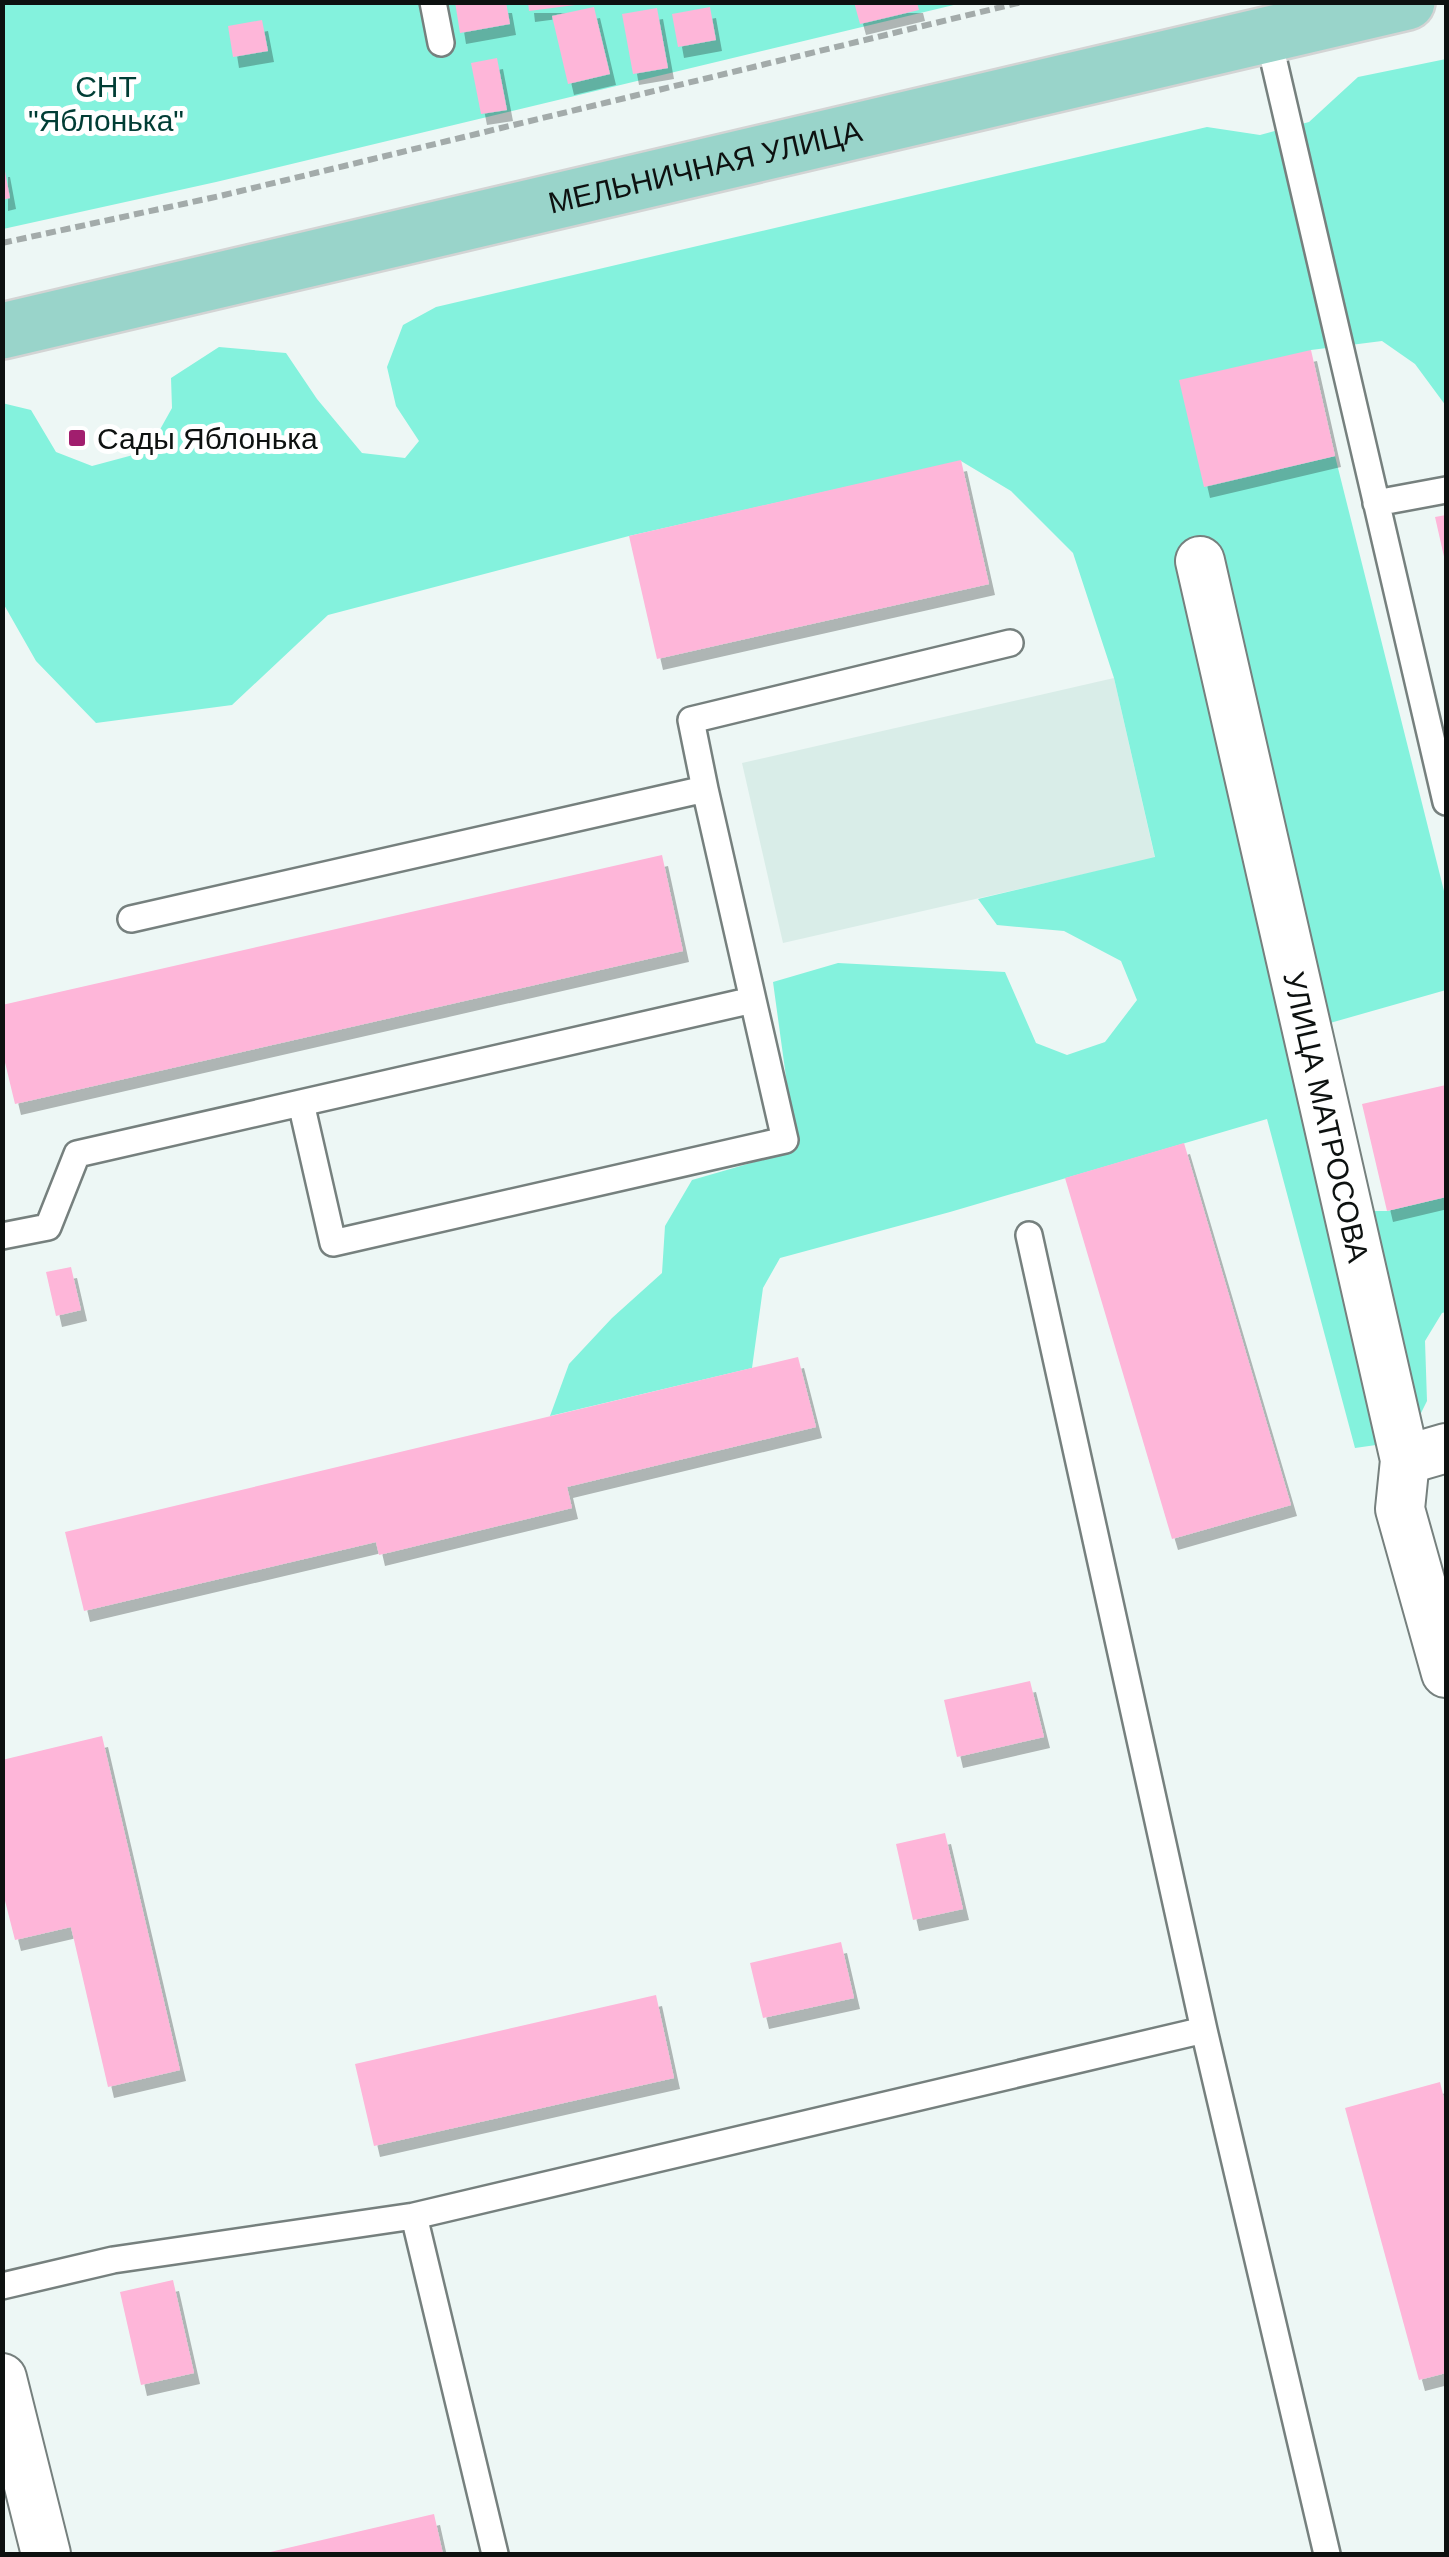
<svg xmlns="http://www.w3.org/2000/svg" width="1449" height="2557" font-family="Arial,sans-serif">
<defs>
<filter id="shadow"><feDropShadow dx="6" dy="11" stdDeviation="0" flood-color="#0004"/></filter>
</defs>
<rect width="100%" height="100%" fill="#edf7f5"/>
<path fill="#d9ede8" d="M1114,678L1155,858L783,943L742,763Z"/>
<path fill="#84f2dd" d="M2,3H962L216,182L3,229Z
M1446,59V406L1415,364L1382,341L1311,350L1204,486L1335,456L1446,899V990L1323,1025L1372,1211H1387L1446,1197V1312L1442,1313L1425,1341L1427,1401L1411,1433L1383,1444L1355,1448L1267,1119L950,1212L780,1258L763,1288L752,1368L550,1416L569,1364L612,1318L662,1273L665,1226L692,1180L796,1150L773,982L838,963L1005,972L1036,1043L1067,1055L1105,1042L1137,1000L1121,961L1064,931L997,925L978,899L1155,857L1114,678L1073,553L1011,491L961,461L629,536L328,615L232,705L96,723L36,661L3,603L2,403L31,410L56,452L92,466L148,451L172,408L171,378L219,347L286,353L317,399L362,453L405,458L419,441L396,406L387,367L403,325L436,307L1207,127L1260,135L1309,122L1358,77Z"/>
<path fill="#feb6d9" filter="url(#shadow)" d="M455,2H506L510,24L460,33Z
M528,2H575V5L529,11Z
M854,2H917L919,10L860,24Z
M594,7L610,74L568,84L552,16Z
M710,7L716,40L678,47L672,14Z
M657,8L668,68L633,74L622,14Z
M262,20L268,51L233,57L228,26Z
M497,58L507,110L481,114L471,63Z
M2,166H4L10,198L2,200Z
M1311,350L1335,456L1204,487L1179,380Z
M961,460L989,584L657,659L629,536Z
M1446,515V561H1445L1435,517Z
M662,855L683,951L15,1104L2,1050V1005Z
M1446,1085V1197L1387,1211L1362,1104Z
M1184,1143L1291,1505L1172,1539L1065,1178Z
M71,1267L81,1310L56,1316L46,1272Z
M798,1357L816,1427L567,1487L572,1508L379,1555L376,1542L84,1611L65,1532Z
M1030,1681L1044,1737L957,1757L944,1700Z
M102,1736L180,2070L108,2087L71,1927L15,1940L2,1889V1760Z
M945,1833L963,1909L913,1920L896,1844Z
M841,1942L854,1998L763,2018L750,1963Z
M656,1995L674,2078L374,2146L355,2064Z
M1440,2082L1446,2107V2373L1419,2380L1345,2108Z
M173,2280L194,2373L141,2385L120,2292Z
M434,2514L443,2554H266V2553Z"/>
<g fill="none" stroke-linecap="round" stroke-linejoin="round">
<defs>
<path id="lane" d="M433,2L441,43
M1268,36L1446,802
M1376,503L1446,490
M705,789L691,720L1010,643
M301,1103L333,1243L785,1140L753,1000
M1029,1235L1204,2030L1327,2554
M2,1236L48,1227L77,1154L753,1000L705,789L131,919
M414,2216L495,2554
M2,2286L113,2260L414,2216L1204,2030"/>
<g id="street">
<path id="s1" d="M1200,561L1405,1460L1400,1509L1446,1673"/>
<path d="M1405,1460L1446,1448"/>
<path d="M2,2378L46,2554"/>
</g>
<g id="primary">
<path id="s2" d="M2,331L1407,2"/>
</g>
</defs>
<use href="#lane" stroke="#76807e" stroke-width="30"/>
<use href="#street" stroke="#76807e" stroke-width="52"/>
<use href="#primary" stroke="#d3d4d4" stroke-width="60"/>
<path stroke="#a3abaa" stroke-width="6" stroke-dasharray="10 5" stroke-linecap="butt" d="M2,243L220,196L1022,2"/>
<use href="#lane" stroke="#fff" stroke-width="25"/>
<use href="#street" stroke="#fff" stroke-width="48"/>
<use href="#primary" stroke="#99d4ca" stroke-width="55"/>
</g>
<rect fill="#a11e6e" stroke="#fff" stroke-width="4" x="67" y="428" width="20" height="20" rx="5"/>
<g text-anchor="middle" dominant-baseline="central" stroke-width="10" stroke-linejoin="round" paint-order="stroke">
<g font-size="30" fill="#013d35" stroke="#fff">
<text x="106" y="86">СНТ<tspan x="106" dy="34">"Яблонька"</tspan></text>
</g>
<g font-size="30" fill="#0d1110" stroke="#fff">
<text stroke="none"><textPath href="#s2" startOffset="722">МЕЛЬНИЧНАЯ УЛИЦА</textPath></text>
<text stroke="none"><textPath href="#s1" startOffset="570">УЛИЦА МАТРОСОВА</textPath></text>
</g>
<g font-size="30" fill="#0d1110" stroke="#fff" text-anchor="start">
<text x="97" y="438">Сады Яблонька</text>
</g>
</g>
<rect width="1449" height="2557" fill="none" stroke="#0d1110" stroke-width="10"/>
</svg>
